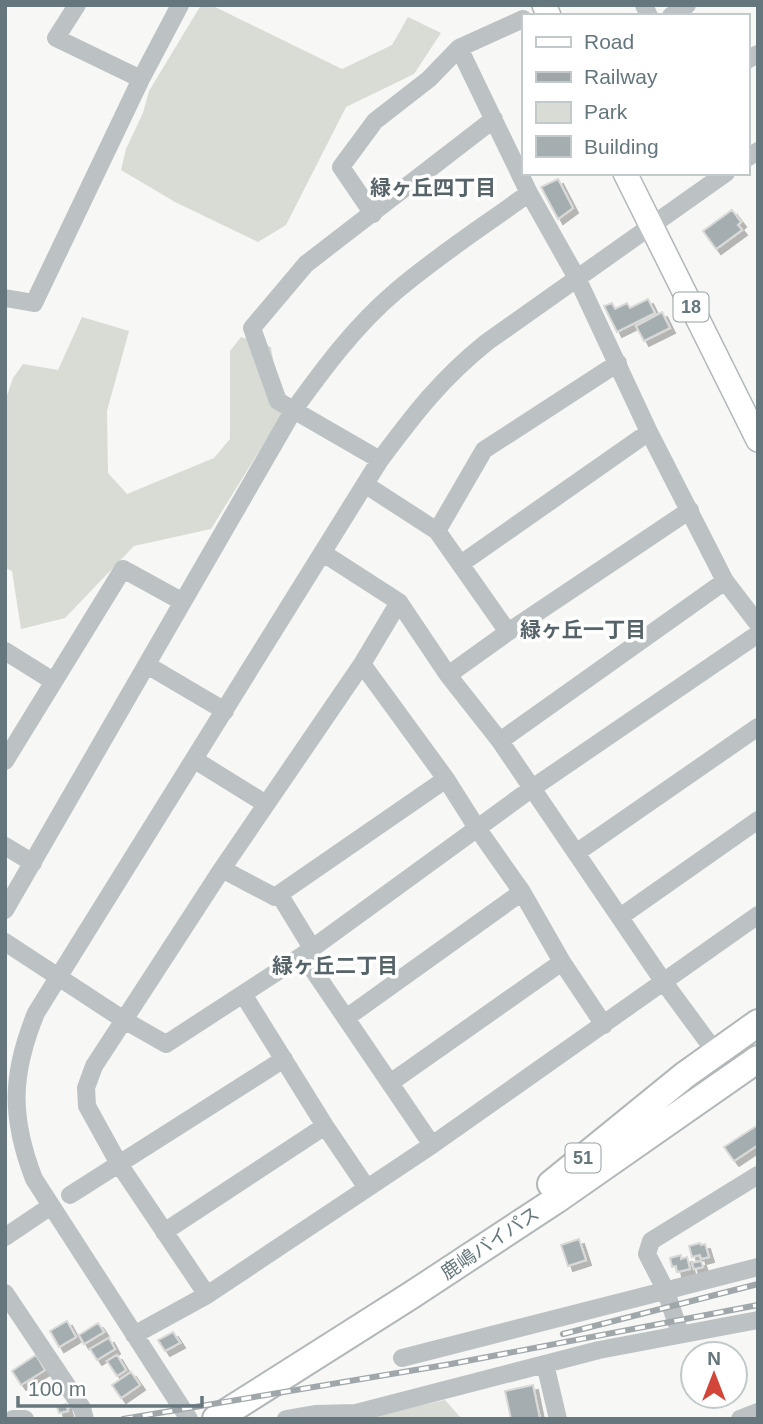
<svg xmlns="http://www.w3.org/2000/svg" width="763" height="1424" font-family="Helvetica,'Noto Sans JP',sans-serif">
<defs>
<filter id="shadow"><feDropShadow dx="5" dy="5" stdDeviation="0" flood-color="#0004"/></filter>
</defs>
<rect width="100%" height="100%" fill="#f7f7f5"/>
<path fill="#d8dcd5" d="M201,5H211L342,69L392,45L408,17L441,33L414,74L346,107L286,225L258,242L175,202L121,170L126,149L143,113L149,91Z
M82,317L129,331L107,411L108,473L127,494L214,458L230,439V351L241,337L271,347L282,414L211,529L134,546L65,618L21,629L12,571L5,568V401L13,378L23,364L58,370Z
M445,1400L462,1419H360Z"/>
<path fill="#a4aeb1" stroke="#d9d9d7" stroke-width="2" filter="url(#shadow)" d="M558,179L573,208L558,219L541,187Z
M732,210L741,222L738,225L742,230L716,249L703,231Z
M648,299L655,313L617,332L604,306L612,303L615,309L627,303L630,308Z
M662,312L670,328L644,341L636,326Z
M758,1125V1145L734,1161L724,1147Z
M579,1239L586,1260L568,1266L561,1245Z
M700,1243L701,1245L705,1244L709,1257L701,1259L700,1255L692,1257L689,1246Z
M681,1255V1259L687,1257L690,1269L677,1272L676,1266L672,1267L670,1258Z
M701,1261L703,1267L694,1269L692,1263Z
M67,1321L76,1337L59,1347L50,1331Z
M98,1323L104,1332L84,1344L79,1335Z
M173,1332L180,1343L165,1351L158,1340Z
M109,1338L115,1349L97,1360L90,1349Z
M36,1355L45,1370L21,1385L12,1371Z
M117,1355L126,1370L117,1376L107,1361Z
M131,1372L140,1385L121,1398L112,1385Z
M533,1385L540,1419H511L505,1391Z
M66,1404L68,1411L59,1413L57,1407Z"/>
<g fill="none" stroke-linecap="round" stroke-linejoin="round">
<defs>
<path id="major" d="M544,5L549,16
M625,173L758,440"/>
<path id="highway" d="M551,1184L685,1075L758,1023
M216,1419L410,1296L556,1200L758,1059"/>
</defs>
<use href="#major" stroke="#b0b6b9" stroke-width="26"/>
<use href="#highway" stroke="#b2b7b9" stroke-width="30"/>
<path stroke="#bcc2c4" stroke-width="18" d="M77,5L56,38L141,79
M644,5L649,16
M671,16L687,5
M523,19L459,48L529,193L578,280L649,432L725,581L758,624
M747,60L758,54
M747,158L758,151
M373,214L341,167L375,121L429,79L459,48
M5,298L34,303L141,79L180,5
M380,460L278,401L252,328L306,264L494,119
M366,485L437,531L508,632
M437,531L484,450L618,363
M323,553L399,602L448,675L500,741L663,981L716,1053
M462,563L649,432
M5,651L53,681
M362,664L446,779L477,828L522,892L562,962L604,1025
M147,665L225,711
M448,675L508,632L690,510
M500,741L725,581
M195,760L266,804
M5,761L123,569L183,602
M5,846L33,863
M576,853L758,727
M222,869L275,897L446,779
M279,894L312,948
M5,910L293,411C324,368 355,326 395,292C437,256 484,226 529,193
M620,917L758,820
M5,942L124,1020L166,1044L303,955L531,789L758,634
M303,955L432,1145
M243,994L325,1126L367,1188
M346,1018L522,892
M390,1083L562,962
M70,1195L284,1059
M164,1232L325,1126
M5,1237L51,1206
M5,1293L82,1408L85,1419
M207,1295L119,1164L87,1106L86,1088L94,1066L124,1020L222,869L362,664L399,602
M680,1333L665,1289L647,1254L651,1241L758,1175
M134,1335L207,1295L432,1145L758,915
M402,1358L758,1267
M545,1364L558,1419
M13,1419H25
M189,1419L34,1179C10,1117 11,1074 36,1013L380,460C415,413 441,379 487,342L726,173
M286,1419L315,1414L356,1413L599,1350L758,1320
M740,1419L758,1412"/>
<use href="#major" stroke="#fff" stroke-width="23"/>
<use href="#highway" stroke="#fff" stroke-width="26"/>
<defs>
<path id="rail" d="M563,1334L758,1284
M123,1419L451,1364L758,1305"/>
</defs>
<use href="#rail" stroke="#9fa7aa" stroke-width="6"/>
<use href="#rail" stroke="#fff" stroke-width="3.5" stroke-dasharray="10" stroke-linecap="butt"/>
</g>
<g text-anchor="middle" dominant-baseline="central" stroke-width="7" stroke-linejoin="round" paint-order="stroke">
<g fill="#fff" stroke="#93a0a4" stroke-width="2">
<rect x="673.5" y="292.5" width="35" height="29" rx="5"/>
<rect x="565.5" y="1143.5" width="35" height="29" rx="5"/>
</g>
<g font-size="18" font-weight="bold" fill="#65777d">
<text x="691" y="307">18</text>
<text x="583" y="1158">51</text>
</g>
<g font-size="19" fill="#65777d" stroke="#fff">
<text transform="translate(490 1243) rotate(-34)">鹿嶋バイパス</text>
</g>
<g font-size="21" font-weight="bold" fill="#566469" stroke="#fff">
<text x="433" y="187">緑ヶ丘四丁目</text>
<text x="583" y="629">緑ヶ丘一丁目</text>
<text x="335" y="965">緑ヶ丘二丁目</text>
</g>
</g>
<rect width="763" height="1424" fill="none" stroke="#65777d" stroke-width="14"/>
<rect x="522" y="14" width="228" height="161" fill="#ffffff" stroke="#c1c9cb" stroke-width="2"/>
<rect x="536" y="37" width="35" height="10" fill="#ffffff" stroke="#c1c9cb" stroke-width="2"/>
<text x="584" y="49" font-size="21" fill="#65777d">Road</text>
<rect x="536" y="72" width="35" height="10" fill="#9fa7aa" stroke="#c1c9cb" stroke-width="2"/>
<text x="584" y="84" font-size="21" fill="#65777d">Railway</text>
<rect x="536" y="102" width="35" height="21" fill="#d8dcd5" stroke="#c1c9cb" stroke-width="2"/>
<text x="584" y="119" font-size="21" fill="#65777d">Park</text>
<rect x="536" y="136" width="35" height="21" fill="#a4aeb1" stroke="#c1c9cb" stroke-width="2"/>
<text x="584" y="154" font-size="21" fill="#65777d">Building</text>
<g transform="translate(714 1375)"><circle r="33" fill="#ffffff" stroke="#c1c9cb" stroke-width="2"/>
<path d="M0-5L12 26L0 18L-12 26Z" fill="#d44539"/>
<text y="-10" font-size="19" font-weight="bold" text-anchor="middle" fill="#65777d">N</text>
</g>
<path d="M18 1396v10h184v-10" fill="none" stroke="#65777d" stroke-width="3.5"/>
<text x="28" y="1396" font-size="21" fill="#65777d" stroke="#ffffff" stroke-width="5" paint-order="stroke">100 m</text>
</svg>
